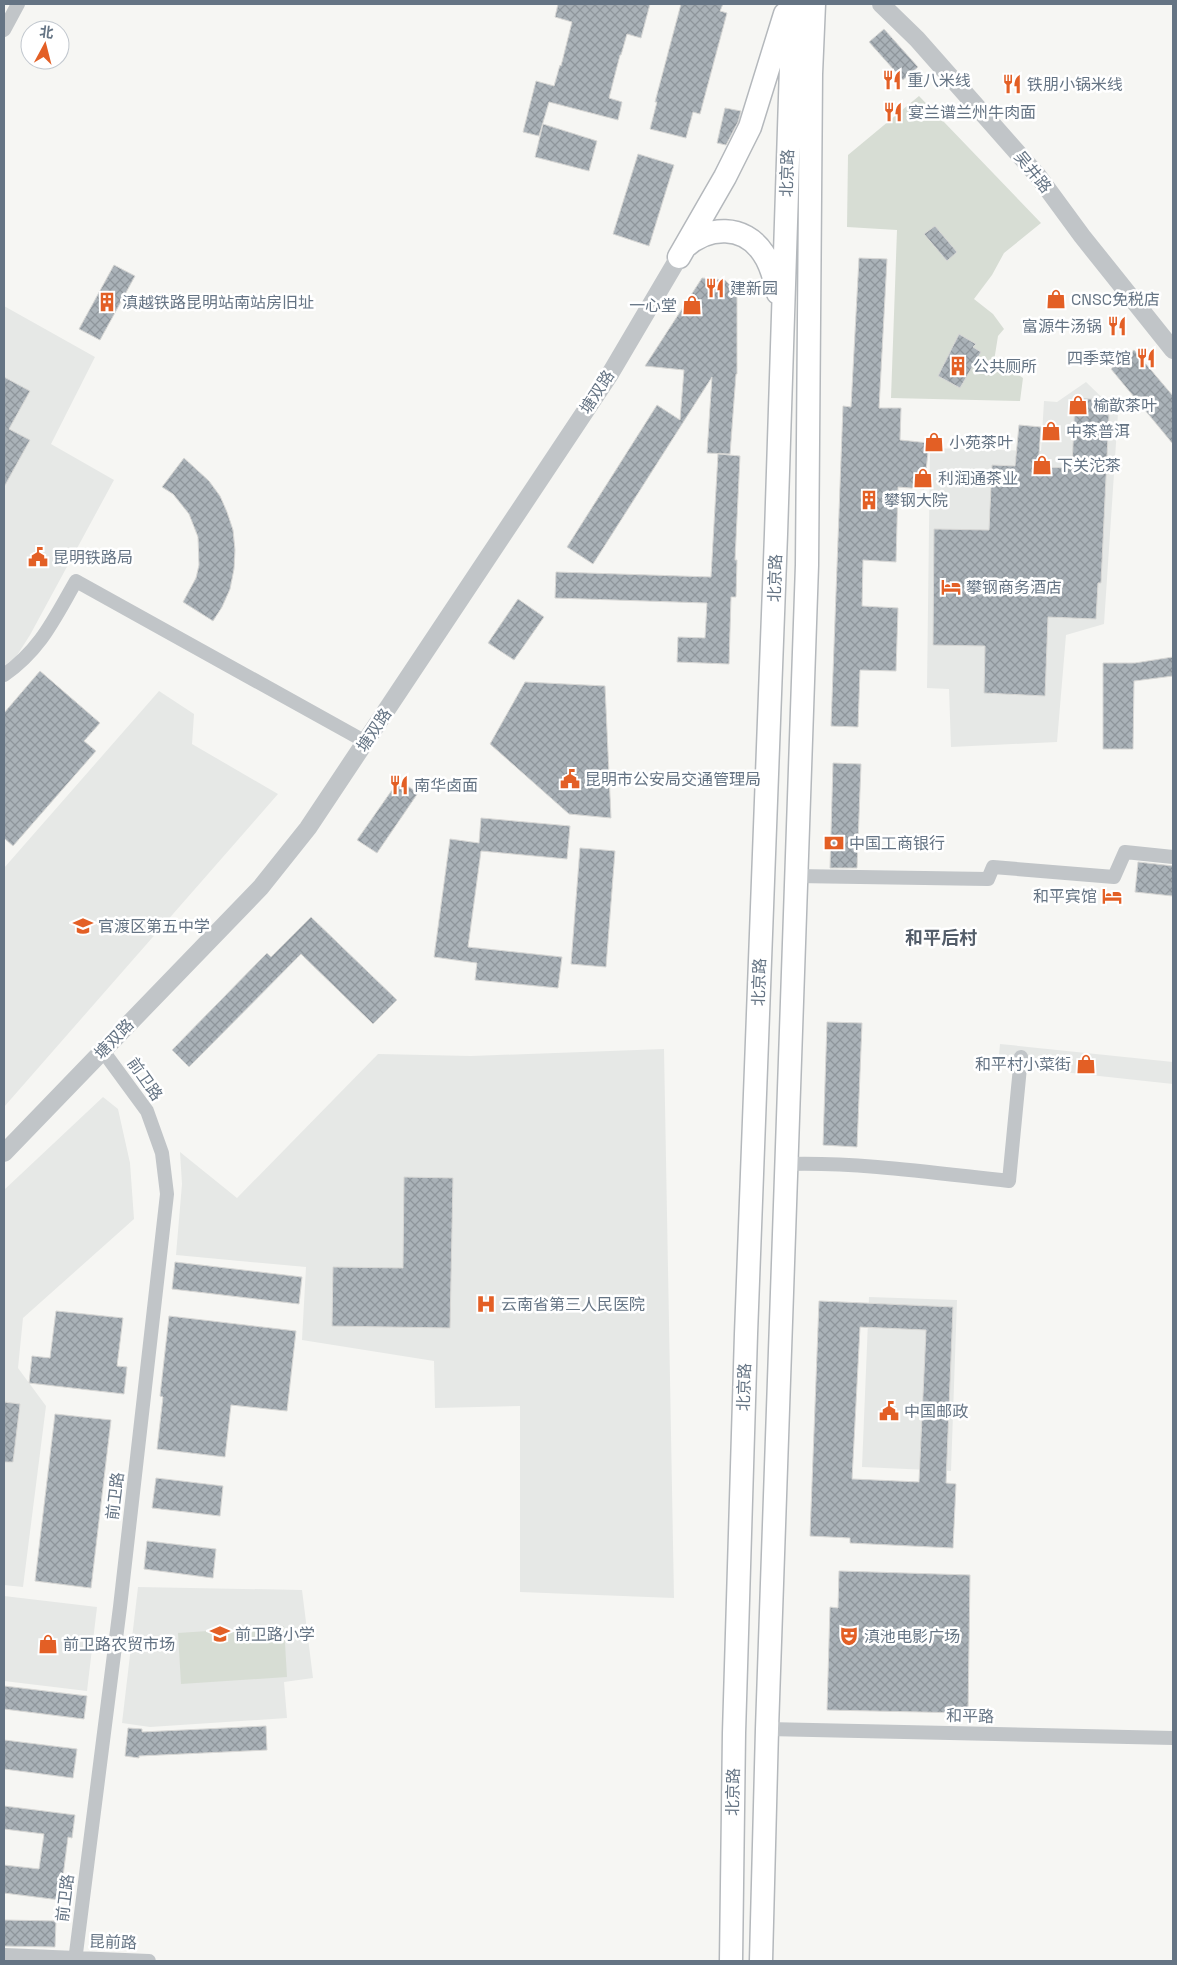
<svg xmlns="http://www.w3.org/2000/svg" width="1177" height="1965" font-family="'Space Grotesk','Noto Sans SC',sans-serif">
<defs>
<pattern id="building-cross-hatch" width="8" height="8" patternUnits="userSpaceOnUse" patternTransform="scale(1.25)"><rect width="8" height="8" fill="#aab2b8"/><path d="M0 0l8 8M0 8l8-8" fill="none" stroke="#8e959b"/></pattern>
</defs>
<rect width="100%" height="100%" fill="#f6f6f3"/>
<path fill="#e6e8e6" d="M4,306L95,357L51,444L114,480L30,635L16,657L4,666Z
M1086,382L1118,413L1104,624L1066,635L1057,742L951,747L949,689L927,688L930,448L1041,451L1044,401L1057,402Z
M159,691L194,714L192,744L278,794L4,1107V868Z
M1000,1044L1173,1062V1084L998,1065Z
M664,1049L674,1598L520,1592V1406L435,1408L434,1361L302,1340L306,1267L176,1255L182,1184L180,1152L237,1198L378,1054L471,1056Z
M103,1097L118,1109L130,1163L134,1219L23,1318L18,1368L46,1406L23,1587L4,1585V1190Z
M869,1297L957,1300L951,1471L862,1467Z
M138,1587L302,1590L313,1678L284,1682L287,1718L150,1727L122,1723Z
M4,1596L97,1607L87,1691L4,1681Z"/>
<path fill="#d7ddd4" d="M919,96L1041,223L1004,253L992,275L974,299L993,314L1004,329L998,336L994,361L1005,366L1023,378L1020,401L891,398L897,230L847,227L848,155Z
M284,1626L287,1677L181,1684L178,1633Z"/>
<path fill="url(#building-cross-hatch)" stroke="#d7d7d5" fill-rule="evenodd" d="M558,4H650L641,38L627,34L621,55H620L609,98L622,102L618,120L549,102L539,136L523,132L536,81L554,86L560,65L561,66L572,22L555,17Z
M681,4H723L720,11L727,13L700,114L693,112L686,138L650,129L657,102H655Z
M884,29L918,67L903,80L869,42Z
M725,108L741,111L738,122L726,145L717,143Z
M543,124L597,141L589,171L535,157Z
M638,154L674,165L649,246L613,234Z
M935,226L957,252L947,261L924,234Z
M859,258L887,259L879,408H901L900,440L929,443L924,489L898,487L896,562L863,560L862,606L898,608L896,671L860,670L858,727L831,726L843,406L851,407Z
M114,265L135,276L100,340L79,329Z
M702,278L725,280L737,292V374H736L730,454L707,453L712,377L593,564L567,547L657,405L680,420L684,370L645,366Z
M959,334L976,344L973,347L981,352L960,388L938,376Z
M1134,350L1173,396V444L1111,369Z
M4,377L30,391L9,429L30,440L4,487Z
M1075,398L1104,400L1103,414L1109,415L1101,583H1098L1096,619L1048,617L1045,696L984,693L985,646L933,645L934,529L989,530L992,465L1015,466L1019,425L1041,427L1038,467L1072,468Z
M718,454L740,456L735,560H737L736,597H731L729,664L677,662L678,637L705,638L707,603L555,598L556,572L711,577Z
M184,458L209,481L220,496L227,512L233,530L235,550L234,569L230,589L222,607L213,621L183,602L196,578L199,565L198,537L189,514L173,494L162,487Z
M518,599L544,617L514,660L488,643Z
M1173,657V676L1134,681L1133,749H1103V663H1135Z
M40,671L100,723L84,741L96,751L13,846L4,838V713Z
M525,682L605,686L611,818L569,814L490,744Z
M833,763L861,764L857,868H830Z
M399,780L418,793L377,853L357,840Z
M481,818L570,826L567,859L481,851L468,947L562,957L558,988L475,980L477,963L434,957L450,839L479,843Z
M580,848L615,851L606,967L571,964Z
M1138,862L1173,866V896L1135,892Z
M311,917L397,1000L373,1024L301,954L189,1067L172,1050L267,953L271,957Z
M827,1022L862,1023L857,1147L823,1145Z
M404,1177L453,1178L450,1328L332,1326L333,1267L403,1268Z
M175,1262L302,1277L299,1304L172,1289Z
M819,1301L953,1307L946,1483L956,1484L953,1548L850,1543V1538L810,1536ZM860,1327L926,1330L919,1482L852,1479Z
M56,1311L123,1318L117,1366L127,1367L124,1394L29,1383L32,1356L50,1358Z
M169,1316L296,1331L287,1411L231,1405L225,1457L157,1449L163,1397L160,1396Z
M4,1402L20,1404L13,1462H4Z
M55,1414L111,1420L91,1588L35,1581Z
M156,1478L223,1486L220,1516L152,1508Z
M147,1541L216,1549L213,1578L144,1569Z
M839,1571L970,1575L968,1713L827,1710L830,1607L838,1608Z
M4,1686L87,1696L84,1719L4,1709Z
M266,1726L267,1750L139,1756V1758L125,1756L128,1728L142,1729V1732Z
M4,1740L77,1749L73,1778L4,1769Z
M4,1806L75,1815L72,1838L68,1837L60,1900L4,1893V1865L39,1869L44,1834L4,1829Z
M4,1920L56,1921L55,1947L4,1946Z"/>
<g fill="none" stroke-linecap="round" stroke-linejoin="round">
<defs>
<path id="primary" d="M685,247C708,226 744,224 763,253C771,264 775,280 778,293
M679,257L725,177L750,127L785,14
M731,1961L734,1733L746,1334L776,534L793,4
M761,1961L767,1729L807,565L811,74L814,4"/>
</defs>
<use href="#primary" stroke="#b4b8bc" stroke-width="25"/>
<path stroke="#c1c5c8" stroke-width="14" d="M4,30L18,4
M4,675C41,649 54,619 76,581L366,742
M796,876L988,879L993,867L1114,877L1125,852L1173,857
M787,1164C861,1162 935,1173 1009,1181L1021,1057
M767,1729L1173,1738
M4,1955L149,1961
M75,1961L120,1607L167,1194L162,1153L147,1111L103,1051"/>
<path stroke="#c1c5c8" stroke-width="18" d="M881,4L917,39L1038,176L1082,236L1173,350
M4,1153L261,887L308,828L610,374L679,257"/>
<use href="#primary" stroke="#fff" stroke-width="22"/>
</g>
<defs>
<symbol id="restaurant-bare" viewBox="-9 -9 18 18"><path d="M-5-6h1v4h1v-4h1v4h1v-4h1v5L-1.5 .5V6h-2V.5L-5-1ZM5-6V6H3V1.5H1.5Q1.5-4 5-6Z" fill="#e35f25" stroke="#fff" stroke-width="2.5" paint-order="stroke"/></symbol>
<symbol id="shop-bare" viewBox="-9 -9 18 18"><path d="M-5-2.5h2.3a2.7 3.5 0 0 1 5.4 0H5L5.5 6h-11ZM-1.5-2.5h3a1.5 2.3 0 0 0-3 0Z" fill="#e35f25" stroke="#fff" stroke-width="2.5" paint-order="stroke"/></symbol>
<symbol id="building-bare" viewBox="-9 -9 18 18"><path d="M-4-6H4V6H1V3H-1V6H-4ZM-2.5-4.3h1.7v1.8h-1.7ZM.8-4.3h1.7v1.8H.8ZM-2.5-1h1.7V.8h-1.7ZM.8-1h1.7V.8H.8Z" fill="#e35f25" stroke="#fff" stroke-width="2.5" paint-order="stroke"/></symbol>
<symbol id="civic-bare" viewBox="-9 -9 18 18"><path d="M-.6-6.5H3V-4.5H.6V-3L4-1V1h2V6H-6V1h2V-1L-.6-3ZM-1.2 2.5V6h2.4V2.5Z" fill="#e35f25" stroke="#fff" stroke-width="2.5" paint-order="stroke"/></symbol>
<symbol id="hotel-bare" viewBox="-9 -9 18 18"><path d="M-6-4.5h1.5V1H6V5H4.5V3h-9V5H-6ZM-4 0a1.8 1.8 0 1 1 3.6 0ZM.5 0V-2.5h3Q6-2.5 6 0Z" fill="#e35f25" stroke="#fff" stroke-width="2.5" paint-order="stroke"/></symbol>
<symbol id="bank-bare" viewBox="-9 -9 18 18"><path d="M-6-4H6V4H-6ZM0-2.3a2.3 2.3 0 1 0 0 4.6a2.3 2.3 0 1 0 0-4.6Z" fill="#e35f25" stroke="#fff" stroke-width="2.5" paint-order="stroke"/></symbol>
<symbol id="school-bare" viewBox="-9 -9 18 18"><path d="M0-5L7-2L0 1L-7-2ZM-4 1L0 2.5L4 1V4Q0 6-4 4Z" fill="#e35f25" stroke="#fff" stroke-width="2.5" paint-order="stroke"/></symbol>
<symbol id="hospital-bare" viewBox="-9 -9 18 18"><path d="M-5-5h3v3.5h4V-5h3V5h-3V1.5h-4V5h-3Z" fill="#e35f25" stroke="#fff" stroke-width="2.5" paint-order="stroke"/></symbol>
<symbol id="theatre-bare" viewBox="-9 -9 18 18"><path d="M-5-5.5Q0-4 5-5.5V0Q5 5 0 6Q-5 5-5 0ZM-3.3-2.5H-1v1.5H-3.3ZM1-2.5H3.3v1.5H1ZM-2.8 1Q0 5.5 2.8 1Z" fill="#e35f25" stroke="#fff" stroke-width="2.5" paint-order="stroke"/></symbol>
</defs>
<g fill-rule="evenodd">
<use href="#restaurant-bare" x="878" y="66" width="28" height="28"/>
<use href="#restaurant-bare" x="998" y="70" width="28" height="28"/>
<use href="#restaurant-bare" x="879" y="98" width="28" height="28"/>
<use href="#restaurant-bare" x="701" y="274" width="28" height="28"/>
<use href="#shop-bare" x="1042" y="285" width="28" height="28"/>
<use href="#building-bare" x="93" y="288" width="28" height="28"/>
<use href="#shop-bare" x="678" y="291" width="28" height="28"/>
<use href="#restaurant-bare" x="1103" y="312" width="28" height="28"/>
<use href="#restaurant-bare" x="1132" y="344" width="28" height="28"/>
<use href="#building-bare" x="944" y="352" width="28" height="28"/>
<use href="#shop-bare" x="1064" y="391" width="28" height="28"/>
<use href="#shop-bare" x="1037" y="417" width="28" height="28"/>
<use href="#shop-bare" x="920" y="428" width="28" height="28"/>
<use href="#shop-bare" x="1028" y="451" width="28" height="28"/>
<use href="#shop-bare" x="909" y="464" width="28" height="28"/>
<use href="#building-bare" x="855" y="486" width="28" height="28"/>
<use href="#civic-bare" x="24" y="543" width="28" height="28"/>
<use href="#hotel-bare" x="937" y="573" width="28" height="28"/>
<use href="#civic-bare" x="556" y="765" width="28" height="28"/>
<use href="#restaurant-bare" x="385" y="771" width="28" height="28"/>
<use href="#bank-bare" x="820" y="829" width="28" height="28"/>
<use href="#hotel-bare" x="1098" y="882" width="28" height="28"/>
<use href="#school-bare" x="69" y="912" width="28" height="28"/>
<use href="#shop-bare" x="1072" y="1050" width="28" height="28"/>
<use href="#hospital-bare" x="472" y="1290" width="28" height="28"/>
<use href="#civic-bare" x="875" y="1397" width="28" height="28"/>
<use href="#school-bare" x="206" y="1620" width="28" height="28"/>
<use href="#theatre-bare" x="835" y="1622" width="28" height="28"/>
<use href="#shop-bare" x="34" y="1630" width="28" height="28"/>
</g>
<g text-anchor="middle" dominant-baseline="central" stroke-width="5" stroke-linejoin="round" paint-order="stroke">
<g font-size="16" fill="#657484" stroke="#fff" text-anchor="start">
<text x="907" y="80">重八米线</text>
<text x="1027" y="84">铁朋小锅米线</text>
<text x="908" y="112">宴兰谱兰州牛肉面</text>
<text x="730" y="288">建新园</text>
<text x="1071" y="299">CNSC免税店</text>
<text x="122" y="302">滇越铁路昆明站南站房旧址</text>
<text x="677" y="305" text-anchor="end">一心堂</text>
<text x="1102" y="326" text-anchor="end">富源牛汤锅</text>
<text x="1131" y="358" text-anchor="end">四季菜馆</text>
<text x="973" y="366">公共厕所</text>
<text x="1093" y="405">榆歆茶叶</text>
<text x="1066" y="431">中茶普洱</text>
<text x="949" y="442">小苑茶叶</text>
<text x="1057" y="465">下关沱茶</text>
<text x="938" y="478">利润通茶业</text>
<text x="884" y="500">攀钢大院</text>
<text x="53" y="557">昆明铁路局</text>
<text x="966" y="587">攀钢商务酒店</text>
<text x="585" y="779">昆明市公安局交通管理局</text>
<text x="414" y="785">南华卤面</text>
<text x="849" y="843">中国工商银行</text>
<text x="1097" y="896" text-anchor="end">和平宾馆</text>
<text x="98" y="926">官渡区第五中学</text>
<text x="1071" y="1064" text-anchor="end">和平村小菜街</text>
<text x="501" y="1304">云南省第三人民医院</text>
<text x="904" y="1411">中国邮政</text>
<text x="235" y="1634">前卫路小学</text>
<text x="864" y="1636">滇池电影广场</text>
<text x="63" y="1644">前卫路农贸市场</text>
</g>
<g font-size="16" fill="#657484" stroke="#fff">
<text transform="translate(1033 172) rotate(51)">吴井路</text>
<text transform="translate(787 173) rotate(-88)">北京路</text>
<text transform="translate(597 392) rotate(-57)">塘双路</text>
<text transform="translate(775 578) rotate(-88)">北京路</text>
<text transform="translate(374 730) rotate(-56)">塘双路</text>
<text transform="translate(759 982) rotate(-88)">北京路</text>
<text transform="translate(114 1039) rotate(-46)">塘双路</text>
<text transform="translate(145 1079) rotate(55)">前卫路</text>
<text transform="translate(744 1387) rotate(-88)">北京路</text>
<text transform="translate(115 1496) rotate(-83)">前卫路</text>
<text transform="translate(970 1716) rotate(1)">和平路</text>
<text transform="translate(733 1792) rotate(-89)">北京路</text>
<text transform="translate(65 1898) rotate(-83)">前卫路</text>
<text transform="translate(113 1942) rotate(2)">昆前路</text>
</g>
<g font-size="18" font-weight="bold" fill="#535d69" stroke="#fff">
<text x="941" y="937">和平后村</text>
</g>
</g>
<rect width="1177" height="1965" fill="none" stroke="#657484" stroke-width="10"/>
<g transform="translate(45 45) rotate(7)"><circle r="24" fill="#ffffff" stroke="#c1c7ce"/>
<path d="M0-4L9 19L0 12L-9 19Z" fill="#e35f25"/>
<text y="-8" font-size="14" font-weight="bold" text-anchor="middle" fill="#657484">北</text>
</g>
</svg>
